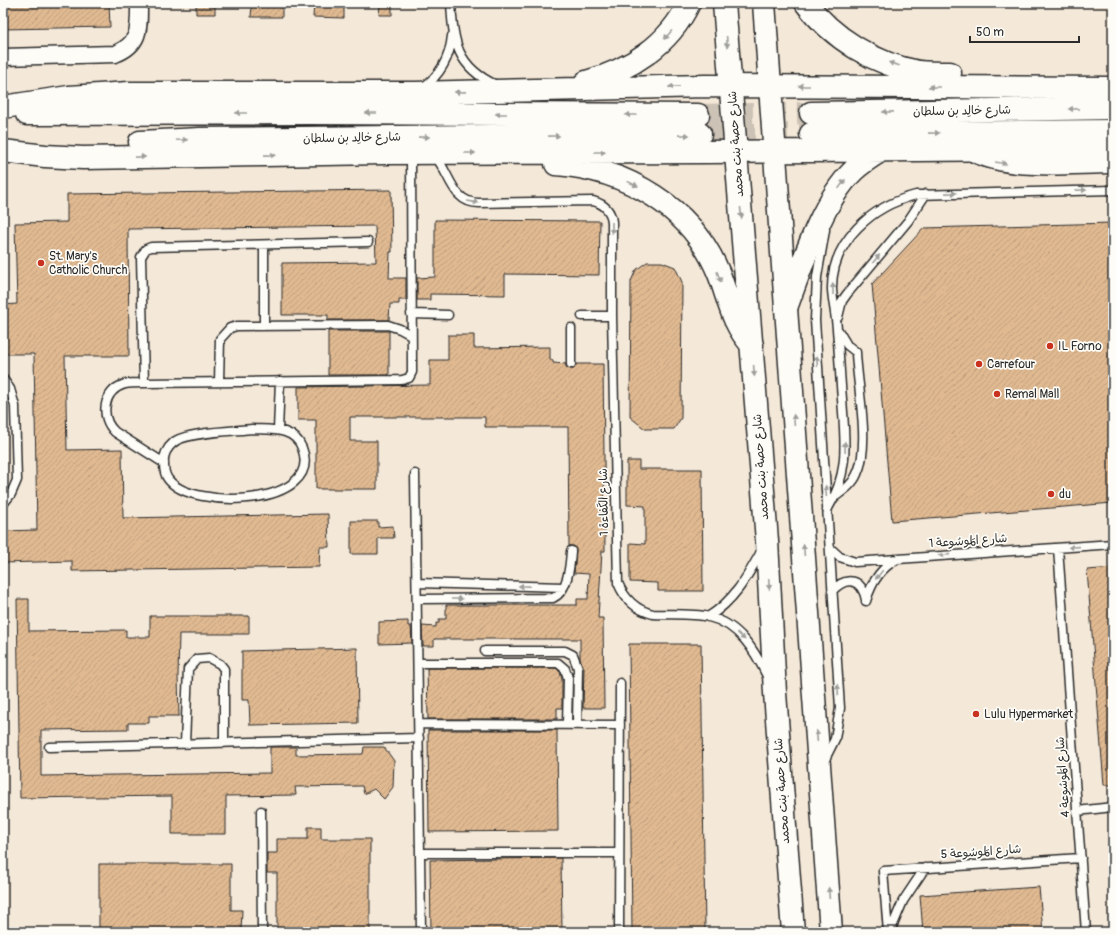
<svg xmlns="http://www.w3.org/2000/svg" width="1116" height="935" font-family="Pangolin,'Playpen Sans Arabic',sans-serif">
<defs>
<pattern id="building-hatch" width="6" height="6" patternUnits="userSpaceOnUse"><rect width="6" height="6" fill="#e0b991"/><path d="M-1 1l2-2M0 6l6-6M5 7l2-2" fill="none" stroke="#c09f7d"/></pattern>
</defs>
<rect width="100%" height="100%" fill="#f4e8d8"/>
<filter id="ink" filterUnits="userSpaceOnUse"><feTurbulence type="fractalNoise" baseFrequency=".025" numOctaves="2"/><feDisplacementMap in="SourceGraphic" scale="8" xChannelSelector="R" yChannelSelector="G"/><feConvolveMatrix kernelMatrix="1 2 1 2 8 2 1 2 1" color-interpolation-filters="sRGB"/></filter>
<g filter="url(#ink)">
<path fill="url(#building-hatch)" stroke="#2b2b2b" d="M3,3H109L110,27L3,29Z
M196,3H215V14H196Z
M252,3H282V17H251Z
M314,3H344V18L313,17Z
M380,3H392V15H379Z
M391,190L392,252H390L389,278H406V300H399V304H390L389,320H328V315H282V263L376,262L375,226L128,229L129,356H65L67,450L122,449L123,518L328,514L329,547H320L319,567L72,571V561L3,563V531L37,530L34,354H3V305L17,304L15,223L67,222V194Z
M435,220L600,221L599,275L505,274V295L430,294V300H417V278L435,277Z
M1113,223V503L892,521L872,284L924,228Z
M647,262H662L675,267L682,282L681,418L674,429H645L630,417L631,281L636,270Z
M328,331H389V375H328Z
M448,335H474V348L550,347V360H553V363L566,364V367L571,369H574L576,364H603L605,551H602L598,618H603L604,708H583L584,668L580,659V639H434V646H423L422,626L436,627V623H439V619H446V605H577V599H588L589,574L574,573L576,549L574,546H569L568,427H485V417H350V441H377V489H316V420H298V387L430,385V360H448Z
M627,461H639V469H702L703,591H658V583L630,582V543L645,544V506L627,505Z
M351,521H378V527L393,526L394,538H378V554H351Z
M1113,568V785H1104L1087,570Z
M17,599H29V631L126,630V637H150V616H249V634H179L178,676L179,716H149V723H128V729L41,730V776L270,773V747H296V755L363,754L364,747H384L394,761L393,787L384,799L374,789L364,794L362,786L295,787L296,795L226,796V834H172V796L20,798Z
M408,621V626H411L412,643L379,644V622Z
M629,644H701L705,932H632Z
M357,648L358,723L250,725L249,700H242V651Z
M427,668H556L560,672L562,679V708H557V719H428Z
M428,730H557L558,831L429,832Z
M308,827H321V839H370V932H277V873H267V853H277V839H308Z
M561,858L562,932H431L430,860Z
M99,864H231V910H242L241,932H99Z
M1039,887L1043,932H923L920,895Z"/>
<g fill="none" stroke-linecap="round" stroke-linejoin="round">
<path stroke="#ccc2b5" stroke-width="22" stroke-dasharray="22 11" stroke-linecap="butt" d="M698,115L811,113
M700,134H811"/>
<defs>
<path id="service" d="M451,3C453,42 457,67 496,85
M422,88C440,76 450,57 452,36
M435,156C450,173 452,203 479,203L593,201C604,204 611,210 612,222V316L618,583C625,600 636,610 653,614C671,615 692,613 709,617C739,624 755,651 767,676
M411,314L448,315
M582,316H612
M838,317L842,301L847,294L908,221L926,194
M264,326V245
M571,328V364
M3,379L10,389L15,406L17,480L11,494L3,504
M219,382L220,339L230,328L237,326L388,325L400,329L411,335
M144,383L141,257L146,249L151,247L368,242
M252,429C271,430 294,427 302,448C325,507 191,511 168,479C165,475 164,469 164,464C163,456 167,448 173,443C184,432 235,431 252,429Z
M278,430L280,381
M164,463L115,432C100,418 102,391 125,384C130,383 138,383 144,383L402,380L409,378L412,372L411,154
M415,474L421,932
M836,496C844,490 853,484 857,474C871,445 857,385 856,352L847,345L838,330
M827,510C850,473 845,440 842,399C840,375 839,352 837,329C836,316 833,303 832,290C831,241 872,206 916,195L1113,190
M830,548L840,557L855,562L1113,544
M1058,548L1086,932
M417,583L563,587
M832,591C847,575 862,579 866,600
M418,599L553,598C568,591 570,566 571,551
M866,601C871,584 881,567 898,559
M708,617C735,600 747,577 762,550
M485,651H565L573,655L578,668L577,725
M419,663H558L565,669L568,678L567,725
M419,724L620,725
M185,744L188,669L197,659L209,658L220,664L224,669V743
M49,747L419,738
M824,761L835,739L840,708L815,320L817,277L825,230
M261,811L262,932
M1077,811L1113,807
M420,853H619
M619,932L620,683
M888,932L883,871L1081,858
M890,932L903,901L925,868"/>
<path id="minor" d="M3,57L115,54C141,44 139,27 139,3
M970,152C1010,173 1068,165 1113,165"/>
<path id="secondary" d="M724,3L767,541L775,693L793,932
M764,3L831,932"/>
<path id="primary" d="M806,3C832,38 876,65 919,72C929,73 940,73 950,73
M586,82C630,70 669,45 689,3
M3,107L69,97L129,93H415L705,86L1113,88
M811,113L1113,108
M27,114L309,113L698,115
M811,134L1113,131
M140,142L200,139L700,134
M3,151L45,156L83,158L384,153L707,152L1113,148
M556,164C626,169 692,207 719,274C729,300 732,324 752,345
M786,308C802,266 820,204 853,171C861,163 872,156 882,150"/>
</defs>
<use href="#service" stroke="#2b2b2b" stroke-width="11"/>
<use href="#minor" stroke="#2b2b2b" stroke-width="19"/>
<use href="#secondary" stroke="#2b2b2b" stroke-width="25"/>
<use href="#primary" stroke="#2b2b2b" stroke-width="25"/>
<use href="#service" stroke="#fdfcf7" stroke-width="8"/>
<use href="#minor" stroke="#fdfcf7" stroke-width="16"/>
<use href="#secondary" stroke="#fdfcf7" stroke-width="22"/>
<use href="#primary" stroke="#fdfcf7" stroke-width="22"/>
</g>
<defs><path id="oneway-solid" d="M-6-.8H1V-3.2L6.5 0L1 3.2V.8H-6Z"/></defs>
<g fill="#9e9e9b">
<use href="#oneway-solid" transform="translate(668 35) rotate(131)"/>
<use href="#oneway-solid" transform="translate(727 42) rotate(86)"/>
<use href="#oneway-solid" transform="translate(894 64) rotate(-162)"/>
<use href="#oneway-solid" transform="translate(804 86) rotate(-180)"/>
<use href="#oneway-solid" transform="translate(674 87) rotate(179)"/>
<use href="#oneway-solid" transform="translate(934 87) rotate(-180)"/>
<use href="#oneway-solid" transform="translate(460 92) rotate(179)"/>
<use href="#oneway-solid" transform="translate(1074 109) rotate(179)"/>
<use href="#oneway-solid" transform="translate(888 112) rotate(179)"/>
<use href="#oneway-solid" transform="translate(241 113) rotate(180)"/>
<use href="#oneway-solid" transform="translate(371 113) rotate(-180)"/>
<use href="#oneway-solid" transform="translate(501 114) rotate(-180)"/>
<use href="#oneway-solid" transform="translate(631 115) rotate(-180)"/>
<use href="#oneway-solid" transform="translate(934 133) rotate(-1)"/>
<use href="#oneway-solid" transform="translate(684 135) rotate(-1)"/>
<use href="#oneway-solid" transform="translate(554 136) rotate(-1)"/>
<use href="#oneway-solid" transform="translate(424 137) rotate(-1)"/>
<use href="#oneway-solid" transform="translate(182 140) rotate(-3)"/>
<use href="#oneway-solid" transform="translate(600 152)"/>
<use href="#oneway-solid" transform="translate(470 153)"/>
<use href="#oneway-solid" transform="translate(270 155) rotate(-1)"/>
<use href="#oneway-solid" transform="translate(140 157) rotate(-1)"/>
<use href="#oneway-solid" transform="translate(1001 163) rotate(10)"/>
<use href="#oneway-solid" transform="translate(633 184) rotate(26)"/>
<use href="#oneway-solid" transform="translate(842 184) rotate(-55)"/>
<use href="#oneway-solid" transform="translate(1081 190) rotate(-1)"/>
<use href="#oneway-solid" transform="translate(951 193) rotate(-1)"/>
<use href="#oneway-solid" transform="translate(473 202) rotate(9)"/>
<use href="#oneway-solid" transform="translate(741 213) rotate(85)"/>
<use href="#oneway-solid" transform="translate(612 228) rotate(90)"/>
<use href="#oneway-solid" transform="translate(876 259) rotate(-50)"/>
<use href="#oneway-solid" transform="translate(719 277) rotate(70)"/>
<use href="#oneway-solid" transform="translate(833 289) rotate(-91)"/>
<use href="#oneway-solid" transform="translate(817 361) rotate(-94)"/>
<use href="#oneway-solid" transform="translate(754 371) rotate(86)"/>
<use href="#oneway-solid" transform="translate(794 420) rotate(-94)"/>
<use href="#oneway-solid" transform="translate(845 447) rotate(-92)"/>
<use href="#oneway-solid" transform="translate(826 491) rotate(-94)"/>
<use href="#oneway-solid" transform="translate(1074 547) rotate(176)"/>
<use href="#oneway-solid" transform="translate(804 550) rotate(-94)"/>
<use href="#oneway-solid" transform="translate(944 555) rotate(176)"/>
<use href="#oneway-solid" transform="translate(879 575) rotate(129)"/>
<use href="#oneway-solid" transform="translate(769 584) rotate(87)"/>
<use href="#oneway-solid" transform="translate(524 586) rotate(-179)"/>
<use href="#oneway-solid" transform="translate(457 599)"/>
<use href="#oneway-solid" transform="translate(741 636) rotate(44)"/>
<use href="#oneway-solid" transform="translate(838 690) rotate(-94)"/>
<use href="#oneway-solid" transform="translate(817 736) rotate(-94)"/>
<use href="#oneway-solid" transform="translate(829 893) rotate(-94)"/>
</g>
</g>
<g fill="#c8321e" stroke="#fdfcf7" stroke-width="1.5">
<circle cx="41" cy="263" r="4"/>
<circle cx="1050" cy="346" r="4"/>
<circle cx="979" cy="364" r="4"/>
<circle cx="997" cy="394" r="4"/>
<circle cx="1051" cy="494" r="4"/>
<circle cx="976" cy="714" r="4"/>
</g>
<g text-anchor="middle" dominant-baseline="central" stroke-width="3.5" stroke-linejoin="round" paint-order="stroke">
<g font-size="12" fill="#2b2b2b" stroke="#fdfcf7">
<text transform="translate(962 111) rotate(-1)">شارع خالِد بن سلطان</text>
<text transform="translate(352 138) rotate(-1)">شارع خالِد بن سلطان</text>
<text transform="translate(736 144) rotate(-94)">شارع حصة بنت محمد</text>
<text transform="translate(761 467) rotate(-94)">شارع حصة بنت محمد</text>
<text transform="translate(604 502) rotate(-91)">شارع الكَفاءة 1</text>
<text transform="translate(968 541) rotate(-4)">شارع المَوسُوعة 1</text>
<text transform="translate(1063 777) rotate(-94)">شارع المَوسُوعة 4</text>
<text transform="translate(782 791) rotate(-94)">شارع حصة بنت محمد</text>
<text transform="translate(981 852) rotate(-4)">شارع المَوسُوعة 5</text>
</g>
<g font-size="12" fill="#2b2b2b" stroke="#fdfcf7" text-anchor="start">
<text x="49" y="256">St. Mary's<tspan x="49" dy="14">Catholic Church</tspan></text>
<text x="1058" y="346">IL Forno</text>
<text x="987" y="364">Carrefour</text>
<text x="1005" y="394">Remal Mall</text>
<text x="1059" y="494">du</text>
<text x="984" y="714">Lulu Hypermarket</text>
</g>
</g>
<rect width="1116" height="935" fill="none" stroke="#fdfcf7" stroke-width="16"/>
<rect x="8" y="8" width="1100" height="919" fill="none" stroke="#2b2b2b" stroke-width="1.5" filter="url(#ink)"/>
<path d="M970 36v6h109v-6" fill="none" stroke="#2b2b2b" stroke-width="2"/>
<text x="976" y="36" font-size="12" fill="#2b2b2b" stroke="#fdfcf7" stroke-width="3" paint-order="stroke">50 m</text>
</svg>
